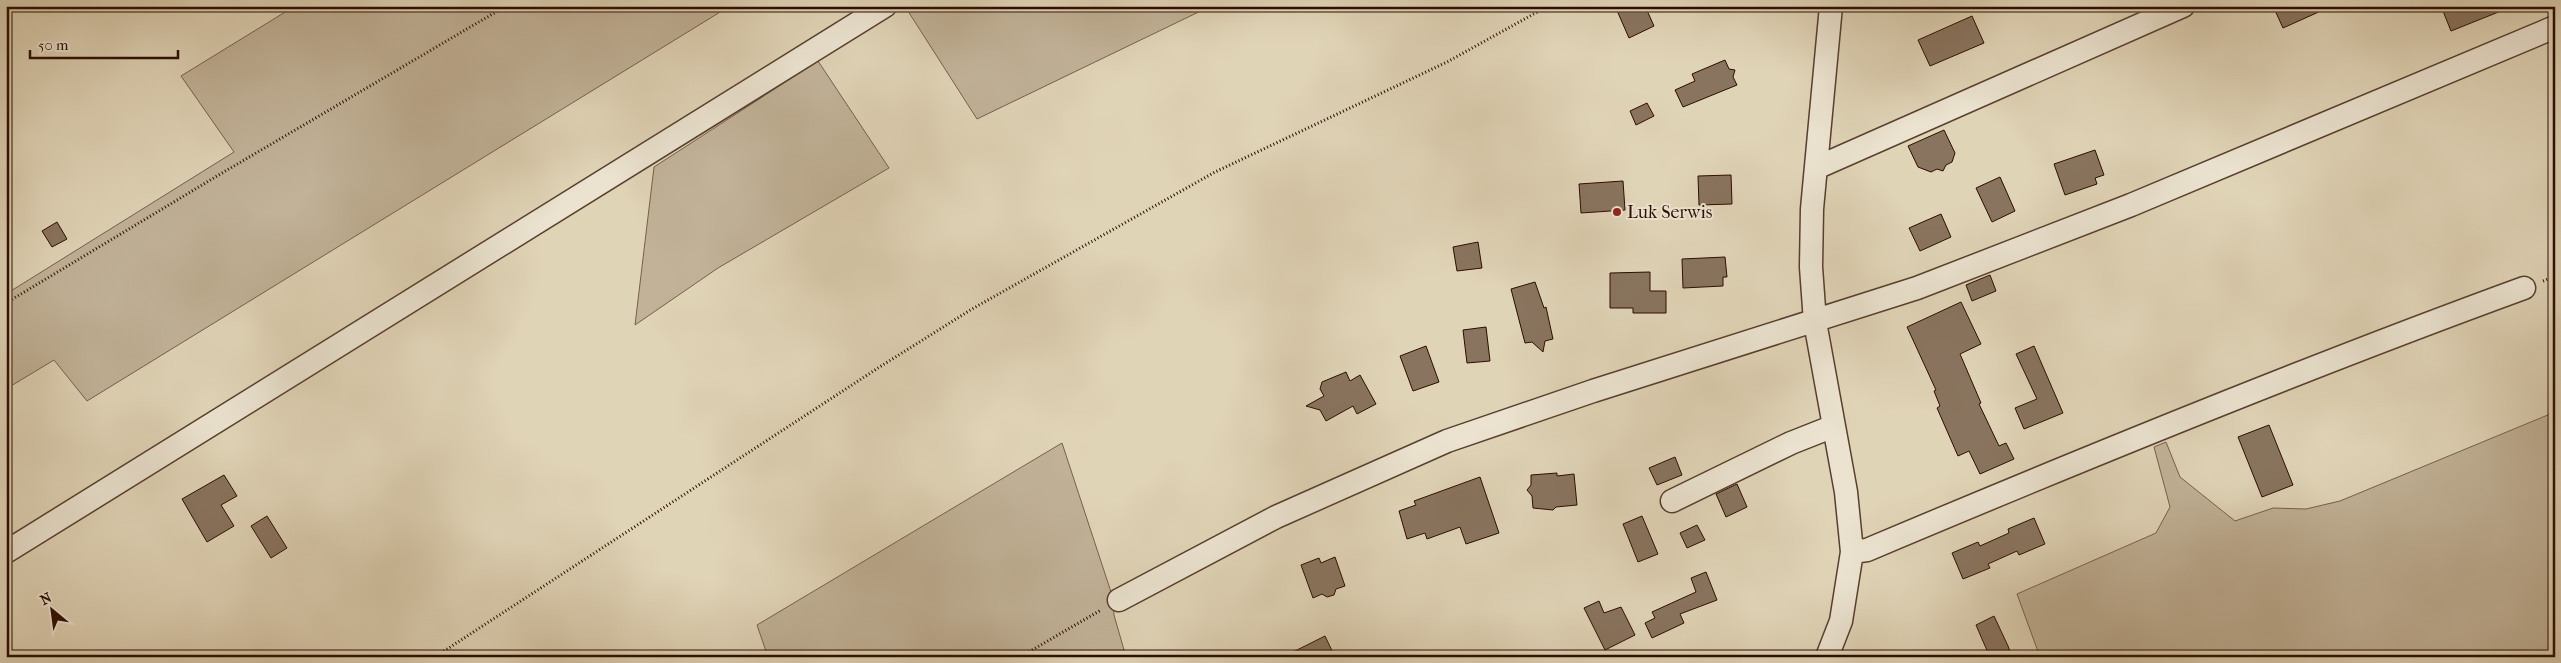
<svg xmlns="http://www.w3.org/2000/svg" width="2561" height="663" font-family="'IM FELL French Canon',serif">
<rect width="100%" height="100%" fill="#e0d4b7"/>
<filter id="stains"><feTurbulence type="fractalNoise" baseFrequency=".004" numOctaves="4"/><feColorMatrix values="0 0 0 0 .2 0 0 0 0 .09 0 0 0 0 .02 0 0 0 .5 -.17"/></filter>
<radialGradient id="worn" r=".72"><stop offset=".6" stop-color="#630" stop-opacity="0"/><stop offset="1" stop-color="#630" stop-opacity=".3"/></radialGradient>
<path fill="#c1b298" stroke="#76604c" d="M295,6H730L87,401L54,360L6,389V294L234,152L181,76Z
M909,6H1211L977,119L906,8Z
M818,61L889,168L718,268L635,325L654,167Z
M2555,412V657H2040L2017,594L2156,533L2170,507L2154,447L2166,442L2180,477L2235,521L2273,508L2306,509L2340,501Z
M1062,443L1113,598L1114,615L1126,657H768L757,625Z"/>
<path fill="#89745f" stroke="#2b0d00" d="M1615,6H1645L1654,26L1629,38Z
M2273,6H2332L2283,28Z
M2441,6H2511V7L2451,31Z
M1972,16L1984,43L1930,66L1918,40Z
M1725,60L1729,69L1735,70L1733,77L1737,85L1683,107L1675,90L1695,81L1692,74Z
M1647,103L1654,116L1636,125L1630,111Z
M1944,130L1955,153L1952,162L1946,165L1943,171L1937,169L1931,172L1918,167L1908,146Z
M2095,150L2104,175L2095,178L2097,184L2065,195L2054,164Z
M1731,175L1732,204L1699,205L1698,176Z
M2000,177L2015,211L1992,222L1976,188Z
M1623,181L1625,210L1581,213L1579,184Z
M1941,214L1951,237L1920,251L1909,228Z
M57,222L67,239L52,247L42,231Z
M1478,242L1482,268L1457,271L1453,247Z
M1725,257L1727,277H1723V286L1683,288L1682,259Z
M1650,272V291H1666V313H1633V308H1610V273Z
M1990,275L1996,291L1972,301L1966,285Z
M1535,282L1544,308L1546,307L1553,339L1545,341L1543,352L1532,342L1525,343L1511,289Z
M1961,302L1981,344L1960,354L1981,403L1979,404L1999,446L2006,443L2014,459L1980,474L1969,451L1958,456L1937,408L1940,406L1934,391L1936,390L1907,327Z
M1486,327L1490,361L1467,363L1463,330Z
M1426,346L1439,382L1413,391L1400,356Z
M2034,346L2063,413L2024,429L2015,408L2037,399L2016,354Z
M1346,372L1350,381L1360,375L1376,404L1357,414L1353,406L1326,421L1320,410L1306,406L1324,396L1320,389L1322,382Z
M2269,425L2293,485L2262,497L2238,437Z
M1675,457L1682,475L1657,485L1649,468Z
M1557,473V476L1574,474L1577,505L1556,507L1553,510L1533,508L1532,496L1527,490L1531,485V475Z
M224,475L237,496L221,505L234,526L207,542L182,499Z
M1480,477L1499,533L1466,544L1460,527L1427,539L1425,533L1407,539L1399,511L1416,505L1414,501Z
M1737,484L1747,507L1726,517L1716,494Z
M267,516L287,548L271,558L251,526Z
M1642,516L1658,554L1638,562L1623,524Z
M2034,518L2045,544L2019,555L2017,551L1988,564L1990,568L1963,579L1952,553L1978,542L1980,546L2009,533L2008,529Z
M1697,525L1705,540L1687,548L1680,533Z
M1335,557L1345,586L1336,589L1334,595L1327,597L1322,594L1313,598L1301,565L1319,558L1321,563Z
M1706,572L1717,600L1680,614L1684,623L1652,638L1645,623L1655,618L1652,612L1696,592L1691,578Z
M1599,601L1604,613L1621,607L1635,635L1605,650L1584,608Z
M1994,616L2008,646L2012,657H1990L1982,639L1976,625Z
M1325,636L1335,657H1283Z"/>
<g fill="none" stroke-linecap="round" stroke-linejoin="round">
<defs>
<path id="minor" d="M1816,168L2183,6
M1672,501L1791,443L1834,426
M6,552L885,6
M1852,552L1867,550C2085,458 2302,369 2524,288
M1119,600L1276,517L1447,441L1593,391L1917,288L2131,205L2555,27
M1827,657L1841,621L1852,552L1846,492L1815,322L1811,267L1812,209L1831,6"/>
</defs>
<use href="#minor" stroke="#583f2e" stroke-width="25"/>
<path stroke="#2b0d00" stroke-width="3" stroke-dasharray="1 2.5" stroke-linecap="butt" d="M2543,281L2555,276
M6,303L217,176L506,6
M435,657L878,368L972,309L1215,172L1447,62L1548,6
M1020,657L1101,610"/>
<use href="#minor" stroke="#ebe3d0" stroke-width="22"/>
</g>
<circle fill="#8f2418" stroke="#ebe3d0" stroke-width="2" cx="1617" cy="212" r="5"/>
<g text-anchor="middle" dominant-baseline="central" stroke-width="4" stroke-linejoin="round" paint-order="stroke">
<g font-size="18" fill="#2b0d00" stroke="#ebe3d0" text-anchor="start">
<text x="1627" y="212">Luk Serwis</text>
</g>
</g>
<rect width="2561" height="663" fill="none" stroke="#e0d4b7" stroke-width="25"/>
<rect x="8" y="8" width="2546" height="648" fill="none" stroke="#2b0d00" stroke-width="2.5"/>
<rect x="12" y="12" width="2536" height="638" fill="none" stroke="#2b0d00"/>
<g transform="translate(52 610) rotate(331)" stroke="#ebe3d0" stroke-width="4" paint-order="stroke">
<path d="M0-4L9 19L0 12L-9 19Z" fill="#2b0d00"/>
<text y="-8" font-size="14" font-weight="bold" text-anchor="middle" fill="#2b0d00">N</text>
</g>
<path d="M30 50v8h148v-8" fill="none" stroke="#2b0d00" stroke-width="2.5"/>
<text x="38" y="50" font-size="15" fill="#2b0d00" stroke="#ebe3d0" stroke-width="4" paint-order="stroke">50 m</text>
<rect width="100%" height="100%" filter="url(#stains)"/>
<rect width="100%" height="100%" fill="url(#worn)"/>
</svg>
